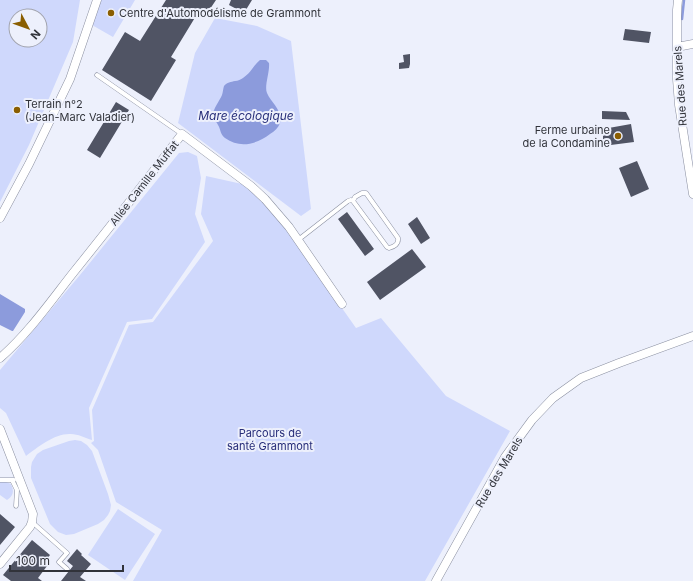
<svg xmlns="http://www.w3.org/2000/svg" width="693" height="581" font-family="Inter,sans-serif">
<rect width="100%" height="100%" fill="#edf0fc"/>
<path fill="#cfd8fc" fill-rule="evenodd" d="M0,0H80L73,42L29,145L0,202ZM16,16H40V40H16Z
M100,0H135L113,37L92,25Z
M215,18L257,26L291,41L311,209L301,216L178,123L195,53Z
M188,152L197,156L201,178L195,214L205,242L152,319L127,322L89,408L92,440C85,438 78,434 71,434C55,433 38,447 26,456L6,413L0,408V370L80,275L179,153Z
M206,176L251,186L265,199L356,328L381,318L446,396L510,431L425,581H133L162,530L116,502L98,450L91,443L94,441L92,410L129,325L153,322L213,241L201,214Z
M75,440L81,441L87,445L92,451L108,494L111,505L110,511L108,515L104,520L98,524L74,534L66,535L58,532L50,524L31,478V467L32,462L37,454L43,450L69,441Z
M0,482H6L11,484C14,491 14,495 7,500L0,495Z
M118,509L155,534L125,580L88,555Z"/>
<path fill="#8c9bdc" d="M260,60H266L269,63C270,72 264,86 267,93C271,103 283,110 280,123C278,128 275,131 270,134C257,144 240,149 225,138C220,134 221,130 218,125C217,122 214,120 213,117C211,112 220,100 222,95C223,92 223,89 224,86C227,82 231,82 235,81C238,81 241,79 243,78C250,74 254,65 260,60Z
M0,294L25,309V312L13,331H12L0,325Z"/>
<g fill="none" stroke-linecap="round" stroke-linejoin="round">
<path stroke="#8c9bdc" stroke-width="2.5" d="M682,19L684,0"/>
</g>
<path fill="#505464" d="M166,0H216L208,12L206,10L204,14L199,11L171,57L176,60L151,101L102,70L125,32L140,41Z
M231,0H252L244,13L229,5Z
M625,29L651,32L649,43L623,40Z
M410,54V64L409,68L399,69V63L404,62L403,55Z
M116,102L129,110L100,158L87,150Z
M602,111L626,112L630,120L602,119Z
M631,124L634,142L603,146V129Z
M637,161L649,189L631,197L619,168Z
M347,212L374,249L365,256L338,219Z
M417,217L430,238L421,244L408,224Z
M412,249L426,267L380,300L367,282Z
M0,514L15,527L0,545Z
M32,540L50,555L47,559L50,562L38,578L42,581H11L3,575Z
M77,549L82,554L81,555L91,564L80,577L86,581H61L73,566L67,561Z"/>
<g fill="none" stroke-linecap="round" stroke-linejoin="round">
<defs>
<path id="lane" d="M97,75L182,134
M298,240L348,201L351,200L353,201L387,247L389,248C394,247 399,244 398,238L366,193H362L355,197L353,201
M0,480H14
M12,480L17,490L16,506
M32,522L67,553L59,562L67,569"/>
<path id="street" d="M678,0L677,10V79L679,105L693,194
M677,47L693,44
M0,218L29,164L70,79L97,0
M0,358C28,334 51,301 73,273C110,227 146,181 182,134L251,186L265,199L289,227L298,240L342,304
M0,429L33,514L32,522L30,527L0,564
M436,581L505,457L532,420L553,398L581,378L619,363L693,336"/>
</defs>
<use href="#lane" stroke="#8b90a1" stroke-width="5"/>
<use href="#street" stroke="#8b90a1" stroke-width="9"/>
<use href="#lane" stroke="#fff" stroke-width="4"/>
<use href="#street" stroke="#fff" stroke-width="8"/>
</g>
<g fill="#8a5e01" stroke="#edf0fc" stroke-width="1.5">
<circle cx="111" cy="13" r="4"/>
<circle cx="17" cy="110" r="4"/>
<circle cx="618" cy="136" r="4"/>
</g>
<g text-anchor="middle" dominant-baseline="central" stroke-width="4" stroke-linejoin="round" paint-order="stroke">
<g font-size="11" fill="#31333a" stroke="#edf0fc" text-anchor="start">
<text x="119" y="13">Centre d'Automodélisme de Grammont</text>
<text x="25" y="104">Terrain n°2<tspan x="25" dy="13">(Jean-Marc Valadier)</tspan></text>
<text x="610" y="130" text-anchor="end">Ferme urbaine<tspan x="610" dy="13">de la Condamine</tspan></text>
</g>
<g font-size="11" fill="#31333a" stroke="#edf0fc">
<text transform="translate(680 86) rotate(-94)">Rue des Marels</text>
<text transform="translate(144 183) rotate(-52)">Allée Camille Muffat</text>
<text transform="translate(499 472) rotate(-59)">Rue des Marels</text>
</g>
<g font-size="11" fill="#272d79" stroke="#edf0fc">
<text x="270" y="433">Parcours de<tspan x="270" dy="13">santé Grammont</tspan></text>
</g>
<g font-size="12" font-style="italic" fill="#282f7a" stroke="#edf0fc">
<text x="246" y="115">Mare écologique</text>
</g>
</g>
<g transform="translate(28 28) rotate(131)"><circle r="19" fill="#edf0fc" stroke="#a2a4ae"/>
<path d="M0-3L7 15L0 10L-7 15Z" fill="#8a5e01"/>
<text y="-6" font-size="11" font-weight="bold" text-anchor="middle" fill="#31333a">N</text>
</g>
<path d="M10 565v6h113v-6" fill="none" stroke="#31333a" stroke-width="2"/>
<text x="16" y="565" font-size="12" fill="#31333a" stroke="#edf0fc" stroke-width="3" paint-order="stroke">100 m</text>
</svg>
